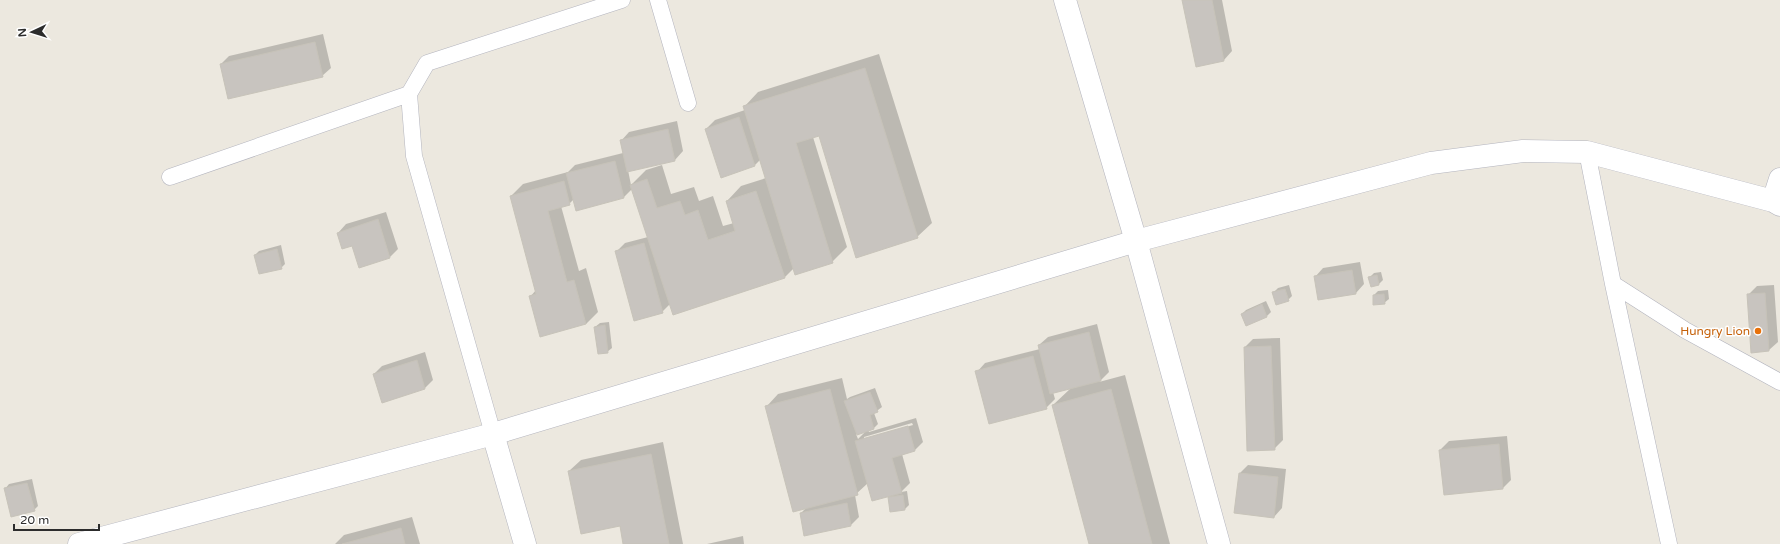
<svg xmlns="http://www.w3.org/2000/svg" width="1780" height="544" font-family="'Varela Round',sans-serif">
<rect width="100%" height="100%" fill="#ece8df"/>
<path fill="#0003" fill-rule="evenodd" d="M1183,0H1222L1232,51L1224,60L1197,65Z
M323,34L331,68L322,76L221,64L229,56Z
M879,54L932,223L917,237L819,135L813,137L847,247L832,262L794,268L784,278L670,304L662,312L616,252L625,243L648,237L633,188L624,197L574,199L569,204L561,206L579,271L586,268L598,312L586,324L530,297L536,290L511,196L523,184L568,172L575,165L623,153L621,141L629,132L677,121L683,151L675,160L628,170L631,185L646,170L662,165L671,194L694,187L699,201L713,196L723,226L734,223L727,201L741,186L766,178L760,160L755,165L706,129L715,120L745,110L744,107L758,92Z
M386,212L398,249L390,257L353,245L338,233L346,224Z
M281,245L285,264L281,268L255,255L259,251Z
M1360,262L1364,284L1356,293L1315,277L1323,268Z
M1381,272L1383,280L1379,284L1371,286L1370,277L1374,273Z
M1289,285L1292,296L1288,300L1274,292L1278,288Z
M1774,285L1778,342L1769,350L1752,352L1748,295L1757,286Z
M1388,290L1389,299L1384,303L1374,295L1378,291Z
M1266,301L1271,312L1267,316L1242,314L1246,310Z
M609,322L612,348L607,352L595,327L600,323Z
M1097,324L1109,372L1099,382L1125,375L1170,544H1090L1053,405L1071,388L1053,392L1055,399L1046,408L977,372L985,363L1040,349L1039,345L1048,337Z
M1280,338L1283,440L1274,449L1245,347L1253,339Z
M425,352L433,380L425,388L374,374L382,366Z
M842,378L847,399L850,397L875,388L882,407L874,413L878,424L874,428L868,430L869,432L916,418L923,442L915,450L902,454L910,483L901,492L907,491L909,505L905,509L890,510L889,497L892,494L868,483L855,495L859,517L851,525L801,513L806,508L767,406L778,394ZM912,423L913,425L864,439V437ZM867,430L858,439L856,434Z
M1507,436L1511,480L1503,488L1440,450L1449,441Z
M663,442L683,544H624L620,525L569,471L581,460Z
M1248,465L1286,469L1282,508L1274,517L1240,473Z
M32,479L38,506L34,510L5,489L9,484Z
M412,517L420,544H335L344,535Z
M743,536L744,544H707Z"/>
<path fill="#c8c4bf" stroke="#c7c3b9" d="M1182,0H1212L1224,61L1196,67Z
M315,42L323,77L228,99L220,64Z
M865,68L918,238L856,258L819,136L796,143L833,263L795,275L743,106Z
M739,117L755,166L721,178L705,129Z
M668,129L675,161L627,172L620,140Z
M615,161L624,198L576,211L566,173Z
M647,179L657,208L680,201L685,215L698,210L708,240L735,231L726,201L756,191L785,278L673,315L630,185Z
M564,181L570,205L548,211L567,282L574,280L586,324L540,337L529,296L536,294L510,196Z
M378,219L390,258L359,268L352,246L342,249L337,233Z
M644,243L663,313L634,321L615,251Z
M277,249L282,269L259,274L254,255Z
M1352,270L1356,294L1318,300L1314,276Z
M1377,275L1379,285L1371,287L1368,277Z
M1285,289L1289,301L1276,305L1272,292Z
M1765,293L1769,351L1751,353L1747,294Z
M1384,294L1385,304L1373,305V295Z
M1262,304L1267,317L1246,326L1241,314Z
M605,325L608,353L598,354L594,327Z
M1089,332L1101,381L1050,394L1038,345Z
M1271,346L1275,450L1247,451L1244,347Z
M1033,356L1047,409L989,424L975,371Z
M417,360L425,389L382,403L373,374Z
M830,389L858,495L793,512L765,406Z
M1111,389L1152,544H1089L1052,405Z
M870,392L878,412L870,415L874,429L857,435L844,401Z
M908,426L915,451L892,458L902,493L872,501L855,441Z
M1499,444L1503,489L1444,495L1439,450Z
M651,454L669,544H623L620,526L581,534L568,471Z
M1239,473L1278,477L1274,518L1234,513Z
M27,483L35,511L11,517L4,488Z
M903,495L905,510L890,512L888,497Z
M847,503L851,526L804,536L800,513Z
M401,528L405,544H342Z"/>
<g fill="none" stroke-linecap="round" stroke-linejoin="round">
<defs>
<path id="lane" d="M658,0L688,103
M1587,152L1613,284L1669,544
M170,177L409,94
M1613,284L1685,330L1780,382
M493,434L414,156L409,94L427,63L622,0"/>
<path id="street" d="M1773,201L1780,179
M493,434L525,544
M79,544L493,434L1136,241L1431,163L1523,151L1587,152L1773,201L1780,205"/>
<path id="secondary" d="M1065,0L1136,241L1219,544"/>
</defs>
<use href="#lane" stroke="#b3b4be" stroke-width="17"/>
<use href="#street" stroke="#b3b4be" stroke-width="23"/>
<use href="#secondary" stroke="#b3b4be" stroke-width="23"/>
<use href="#lane" stroke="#fff" stroke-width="16"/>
<use href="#street" stroke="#fff" stroke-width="22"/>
<use href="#secondary" stroke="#fff" stroke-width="22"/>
</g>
<circle fill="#e8710a" stroke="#fff" stroke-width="1.5" cx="1758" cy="331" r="4"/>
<g text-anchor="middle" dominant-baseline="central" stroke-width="3" stroke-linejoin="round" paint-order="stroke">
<g font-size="12" fill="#c56008" stroke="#fff" text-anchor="end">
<text x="1750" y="331">Hungry Lion</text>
</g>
</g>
<g transform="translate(32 32) rotate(266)" stroke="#ffffff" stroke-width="3" paint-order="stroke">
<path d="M0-3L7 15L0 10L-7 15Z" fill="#2c2c2c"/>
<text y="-6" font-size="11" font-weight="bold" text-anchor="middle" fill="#2c2c2c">N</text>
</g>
<path d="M14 524v6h85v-6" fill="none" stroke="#2c2c2c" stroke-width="2"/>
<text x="20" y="524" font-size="12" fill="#2c2c2c" stroke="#ffffff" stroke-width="3" paint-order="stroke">20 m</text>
</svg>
